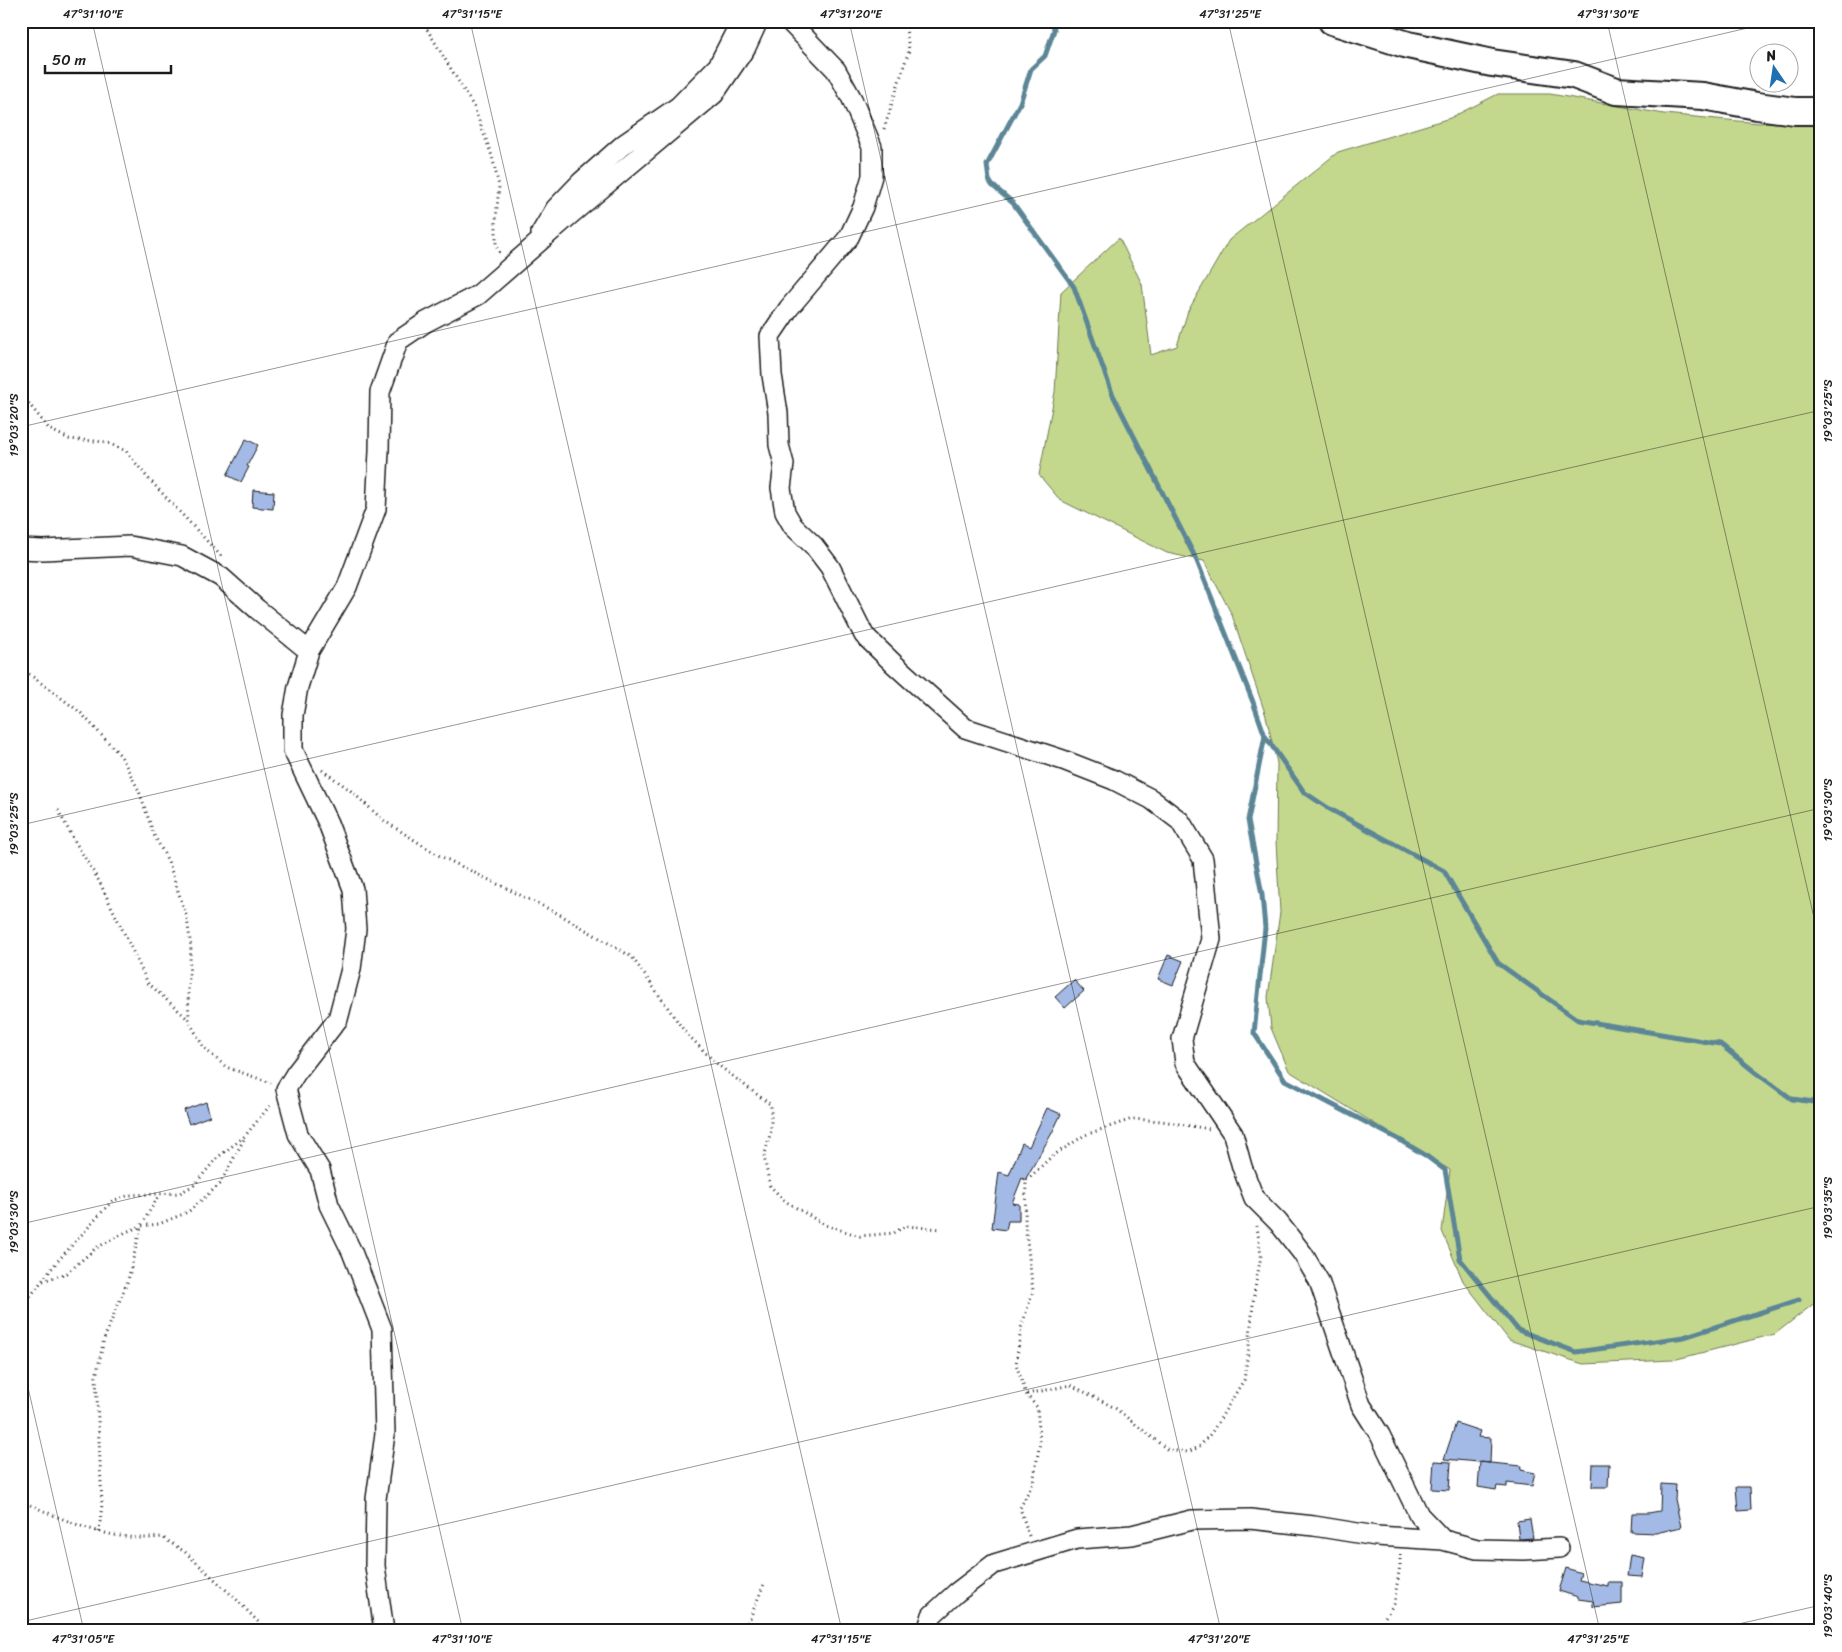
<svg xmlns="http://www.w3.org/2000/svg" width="1842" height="1652" font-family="Sriracha,sans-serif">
<rect width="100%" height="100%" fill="#fff"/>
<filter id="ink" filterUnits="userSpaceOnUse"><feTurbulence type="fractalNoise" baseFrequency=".02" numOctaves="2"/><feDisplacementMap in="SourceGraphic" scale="10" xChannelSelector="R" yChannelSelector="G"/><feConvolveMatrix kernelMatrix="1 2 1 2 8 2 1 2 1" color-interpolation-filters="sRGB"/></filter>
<g filter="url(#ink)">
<path fill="#c4d88d" stroke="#707a54" d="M1498,94H1550L1664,114L1759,123L1814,118L1821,119V1298L1775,1334L1673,1360L1583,1364L1509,1340L1463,1281L1442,1231L1450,1170L1289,1071L1271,1028L1268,997L1280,912L1276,842L1277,763L1266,716L1232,615L1204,561L1167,553L1060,500L1039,475L1055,392L1061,292L1119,238L1142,284L1151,355L1177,346L1188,311L1229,240L1338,152L1450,118Z"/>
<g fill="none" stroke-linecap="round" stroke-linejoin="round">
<path stroke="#5c8696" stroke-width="5" d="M1053,21L1054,30L1045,56L1031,69L1020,103L987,165L989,180L992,185L1013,203L1074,287L1112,393L1197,561L1253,702L1265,736L1248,820L1262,895L1265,928L1254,1033L1285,1080L1398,1139L1425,1155L1445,1170L1460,1259L1518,1330L1576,1352L1684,1337L1799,1300
M1265,736L1304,792L1328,808L1444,871L1498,963L1578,1020L1720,1044L1755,1072L1792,1099L1821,1103"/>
</g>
<path fill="#a3bae7" stroke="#1c1c1c" d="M246,439L258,445L247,466L249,467L241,482L227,475Z
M253,490L274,492L273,509L252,507Z
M1168,955L1183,961L1173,985L1158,979Z
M1074,980L1084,991L1065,1008L1055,997Z
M206,1102L210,1116L189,1124L184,1110Z
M1047,1108L1061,1114L1052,1133L1025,1180L1022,1178L1012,1203L1019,1204V1221H1008L1006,1230L992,1228L999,1172L1009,1175L1022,1143L1029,1147Z
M1456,1423L1480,1431L1478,1437L1491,1438L1490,1463L1444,1459Z
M1434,1461L1451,1462L1449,1490L1432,1489Z
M1480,1462L1522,1466L1521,1470L1535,1473L1532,1486L1507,1483V1487L1497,1486L1496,1490L1478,1487Z
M1593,1464H1609L1608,1487H1592Z
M1661,1484L1676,1485L1675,1499L1681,1527L1656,1533L1631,1532L1632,1513H1648L1660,1511Z
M1736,1487H1750L1751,1510L1738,1511Z
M1530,1519L1533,1538L1519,1539L1517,1521Z
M1630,1555L1645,1558L1642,1577L1627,1576Z
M1566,1568L1581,1573L1579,1580L1608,1586V1582H1622V1604L1593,1607V1601L1578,1599V1597L1559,1591Z"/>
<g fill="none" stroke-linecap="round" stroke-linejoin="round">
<defs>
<path id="street" d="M789,21L836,70L852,99L872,147V176L863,207L849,237L789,308L770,336L772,375L778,413L779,445L784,464L781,488L785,512L793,526L814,546L830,567L864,635L894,664L965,728L1063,760L1114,780L1151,799L1180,821L1203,859L1211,939L1182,1039L1185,1063L1233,1134L1242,1167L1254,1198L1278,1222L1303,1254L1319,1281L1361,1405L1380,1435L1419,1515L1443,1540
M541,233L556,208L581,182L624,144L679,106L718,66L741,21
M21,549L43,550L130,546L182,556L221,577L257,609L309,651
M384,1631L375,1566L376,1499L385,1434L382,1329L352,1252L329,1205L320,1170L298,1134L286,1089L296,1073L338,1019L351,969L356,929L353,889L328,823L293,750V715L298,687L309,651L347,587L376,509L379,451L380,392L398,341L426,322L478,295L571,214L714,94L746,47L758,21
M927,1631L932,1615L956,1593L994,1564L1077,1539L1132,1535L1192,1520L1250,1519L1314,1526L1376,1536L1443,1540L1477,1549L1524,1550L1559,1548"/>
<path id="secondary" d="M1332,21L1408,45L1492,63L1574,75L1616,91L1703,96L1757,106L1795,111H1821"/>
</defs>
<use href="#street" stroke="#1c1c1c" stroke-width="22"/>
<use href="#secondary" stroke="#1c1c1c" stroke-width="30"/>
<path stroke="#1c1c1c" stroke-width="3" stroke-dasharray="1 4" stroke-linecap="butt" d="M422,21L474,107L492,156L499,186L496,219V246L500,253
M884,129L909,50L905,21
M21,397L26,400L49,429L69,439L106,442L126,451L147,477L221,556
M21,668L80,712L121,756L139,791L154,835L168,861L187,918L191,947L188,992L189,1021L204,1048L226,1067L271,1083
M322,770L350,790L383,820L438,855L559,914L632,957L685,1032L718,1065L771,1105V1131L764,1157L770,1186L785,1201L825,1225L860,1236L894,1233L905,1226L942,1229
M58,810L74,840L99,881L148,983L189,1020
M43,1281L67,1273L96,1248L126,1232L141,1226L159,1224L188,1212L220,1184L244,1139
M21,1308L56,1263L112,1201L130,1195L180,1193L194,1185L217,1158L245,1136L272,1103
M1027,1394L1071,1385L1115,1408L1168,1450L1188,1452L1199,1447L1212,1432L1244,1380L1249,1346L1254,1294L1261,1256L1257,1226
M21,1501C67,1521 111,1543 162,1537L185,1552L237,1600L267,1631
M99,1532L102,1504L96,1377L104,1339L128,1280L141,1226L159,1195
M1029,1536L1020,1508L1033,1483L1040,1442L1037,1407L1026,1394L1016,1364L1021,1328L1033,1291L1025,1223L1026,1181L1051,1157L1085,1135L1132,1119L1162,1121L1209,1129
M742,1631L750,1618L764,1584
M1384,1631L1383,1620L1394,1604L1400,1565V1553"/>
<use href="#street" stroke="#fff" stroke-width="19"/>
<use href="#secondary" stroke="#fff" stroke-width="26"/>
</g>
</g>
<path fill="none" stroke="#1c1c1c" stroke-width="1" stroke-opacity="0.45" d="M92,21L463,1631M470,21L842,1631M849,21L1221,1631M1228,21L1600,1631M1607,21L1821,948M21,28L52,21M21,427L1778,21M21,825L1821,410M21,1224L1821,808M21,1357L84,1631M21,1622L1821,1206M1708,1631L1821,1605"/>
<rect width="1842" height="1652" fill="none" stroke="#fff" stroke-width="55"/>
<g transform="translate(1774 68) rotate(347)"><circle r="24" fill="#ffffff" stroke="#a4a4a4"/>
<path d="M0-4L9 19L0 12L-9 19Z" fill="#1f6fb2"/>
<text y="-8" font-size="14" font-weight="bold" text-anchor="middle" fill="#1c1c1c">N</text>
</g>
<path d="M45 65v8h126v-8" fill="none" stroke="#1c1c1c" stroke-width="2.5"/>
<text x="52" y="65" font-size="15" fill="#1c1c1c" stroke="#ffffff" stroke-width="4" paint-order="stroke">50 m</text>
<rect x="28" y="28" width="1786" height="1596" fill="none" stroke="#1c1c1c" stroke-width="2"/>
<g font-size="12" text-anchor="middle" fill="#1c1c1c">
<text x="93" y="18">47°31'10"E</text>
<text x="472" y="18">47°31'15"E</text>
<text x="851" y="18">47°31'20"E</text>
<text x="1230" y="18">47°31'25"E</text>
<text x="1608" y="18">47°31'30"E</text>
<text transform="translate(1828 411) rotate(-90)" y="4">19°03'25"S</text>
<text transform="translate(14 425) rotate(-90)" y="4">19°03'20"S</text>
<text transform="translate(1828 810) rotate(-90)" y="4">19°03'30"S</text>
<text transform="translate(14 824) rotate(-90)" y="4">19°03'25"S</text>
<text transform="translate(1828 1208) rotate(-90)" y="4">19°03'35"S</text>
<text transform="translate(14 1222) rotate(-90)" y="4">19°03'30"S</text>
<text transform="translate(1828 1606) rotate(-90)" y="4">19°03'40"S</text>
<text x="83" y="1643">47°31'05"E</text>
<text x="462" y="1643">47°31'10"E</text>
<text x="841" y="1643">47°31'15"E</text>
<text x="1219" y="1643">47°31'20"E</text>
<text x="1598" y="1643">47°31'25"E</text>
</g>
</svg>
